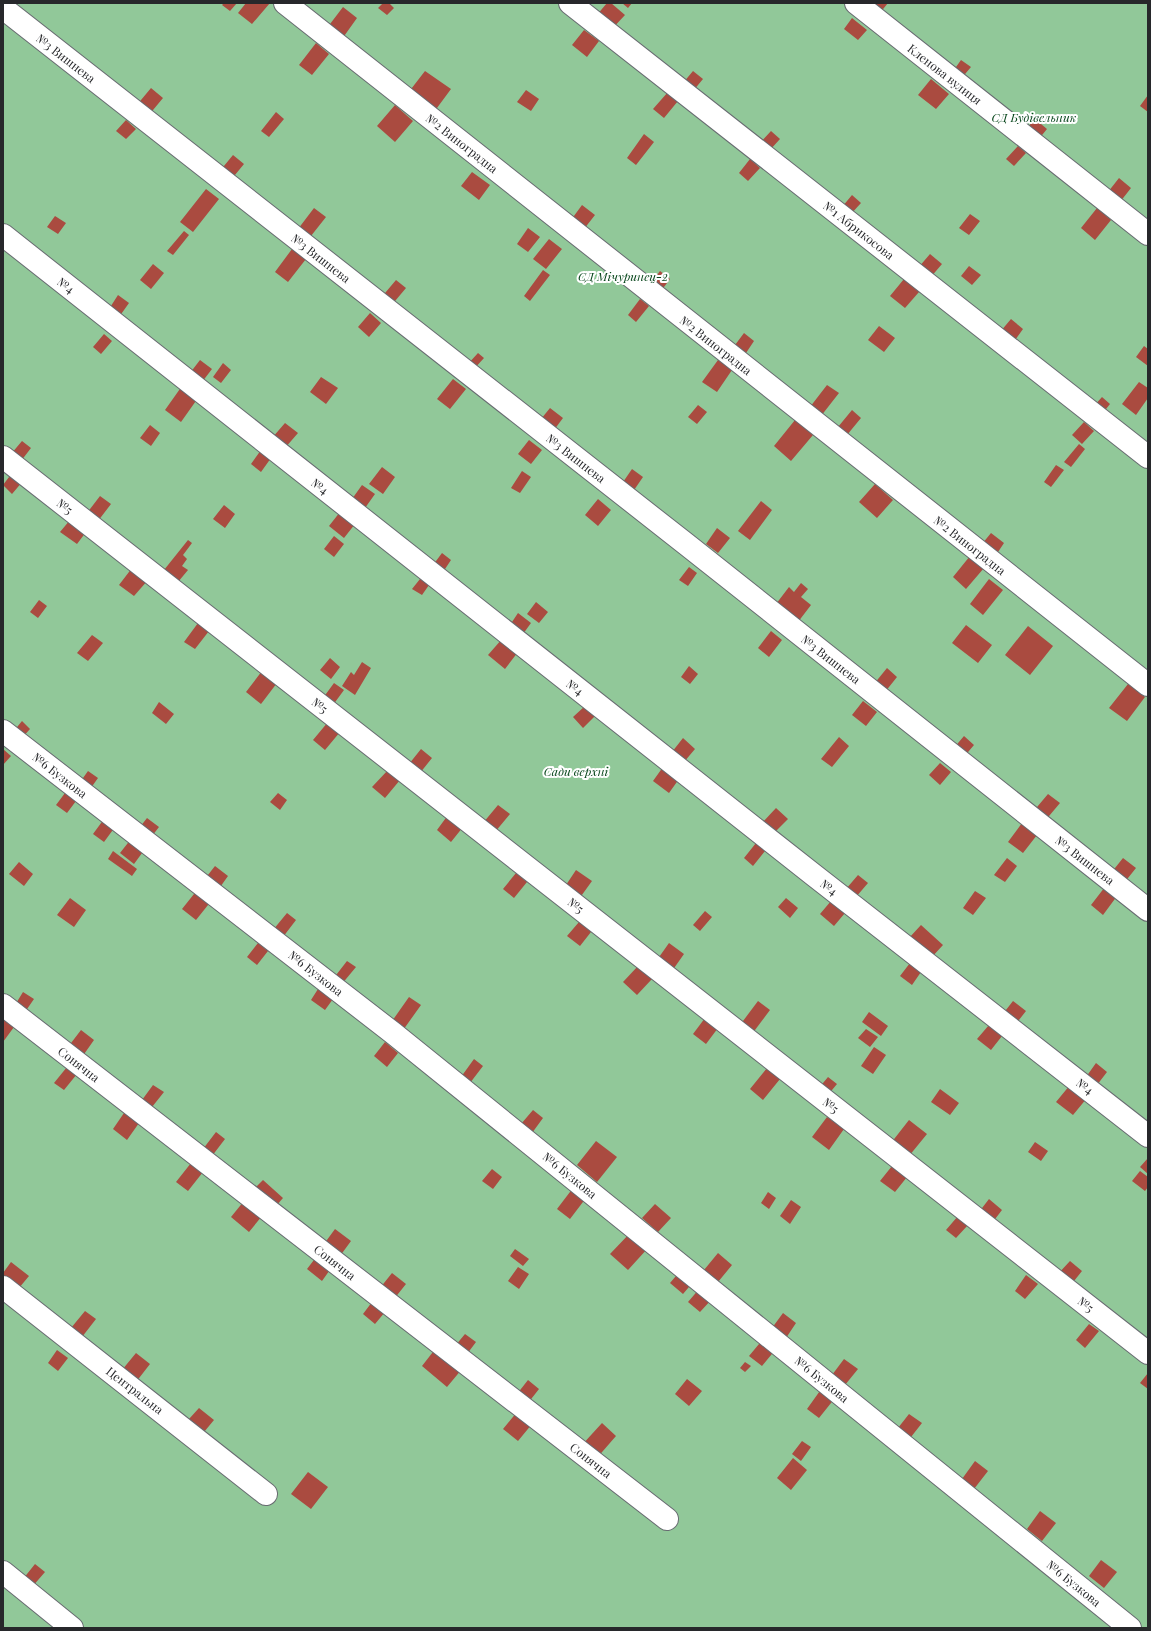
<svg xmlns="http://www.w3.org/2000/svg" width="1151" height="1631" font-family="'Playfair Display',serif">
<rect width="100%" height="100%" fill="#e9ecf3"/>
<path fill="#91c899" d="M3,3H1148V1628H3Z"/>
<path fill="#aa4b40" d="M224,3H237L230,11L222,5Z
M246,3H270L252,24L238,13Z
M383,3H389L394,8L387,15L378,8Z
M607,3H611L625,15L611,30L596,16Z
M622,3H632L628,8Z
M864,3H888L879,14Z
M343,7L357,18L342,39L327,28Z
M852,18L867,30L858,40L844,29Z
M584,30L599,41L587,57L572,45Z
M316,43L329,54L312,75L299,65Z
M961,60L971,67L960,80L951,74Z
M425,71L451,89L434,112L408,93Z
M693,71L703,79L693,91L683,83Z
M931,79L949,94L936,109L918,95Z
M151,88L163,98L148,116L136,106Z
M526,90L539,99L531,111L517,102Z
M668,92L678,101L664,118L653,109Z
M1148,95V112L1140,106Z
M395,105L413,121L395,142L377,126Z
M276,112L284,119L269,137L261,131Z
M1035,119L1047,129L1038,140L1026,129Z
M126,120L136,129L126,139L116,131Z
M771,131L780,139L769,151L760,143Z
M644,134L654,142L636,165L627,158Z
M1018,146L1026,153L1014,166L1006,159Z
M233,155L244,164L230,181L219,172Z
M750,159L760,168L748,181L739,173Z
M472,172L490,185L479,200L461,186Z
M1119,178L1131,188L1120,202L1108,192Z
M206,189L219,199L193,232L180,222Z
M852,195L861,203L850,215L842,207Z
M582,205L595,215L584,229L571,220Z
M314,208L326,217L307,241L295,233Z
M1097,208L1111,220L1095,240L1081,228Z
M970,214L980,221L969,235L959,228Z
M55,216L66,223L58,234L47,227Z
M528,228L540,237L528,252L517,244Z
M184,231L189,235L173,255L167,251Z
M549,239L562,249L546,269L533,259Z
M292,249L306,259L288,282L275,272Z
M930,254L942,264L930,278L918,268Z
M153,264L164,273L151,289L140,280Z
M969,266L981,275L972,285L961,276Z
M543,270L550,275L530,301L524,296Z
M660,271L670,279L661,291L651,283Z
M904,279L919,292L905,308L890,296Z
M396,280L406,288L390,307L380,299Z
M118,295L129,303L119,317L109,309Z
M640,299L649,306L636,322L628,315Z
M370,313L381,323L369,337L358,327Z
M1011,319L1023,329L1013,343L1000,332Z
M879,326L895,338L884,352L868,340Z
M744,333L754,341L746,353L735,345Z
M104,334L112,341L101,354L93,347Z
M1144,346L1148,349V366L1136,357Z
M478,353L484,358L473,370L467,365Z
M200,360L212,369L202,382L190,373Z
M718,360L732,370L717,392L702,382Z
M223,363L231,370L221,383L213,377Z
M321,377L338,388L326,404L310,392Z
M453,379L466,389L450,409L437,399Z
M1139,382L1148,388V398L1136,415L1122,404Z
M827,385L839,393L821,416L810,407Z
M182,386L198,398L181,422L165,410Z
M1102,397L1110,404L1102,414L1093,407Z
M698,405L707,412L697,424L688,417Z
M550,408L563,418L551,434L537,424Z
M852,410L861,418L847,435L838,427Z
M795,420L813,435L791,461L774,446Z
M1084,422L1094,431L1082,444L1072,435Z
M285,423L298,433L285,448L272,438Z
M150,425L160,433L151,446L140,438Z
M529,440L542,450L531,464L518,454Z
M22,441L31,448L21,461L11,454Z
M1079,444L1085,449L1071,467L1064,462Z
M261,450L271,458L261,472L251,464Z
M1056,465L1064,470L1051,487L1044,482Z
M382,467L395,477L383,494L369,484Z
M632,469L643,477L632,493L621,485Z
M522,471L531,477L520,493L511,488Z
M12,473L23,481L12,494L3,485Z
M875,484L893,500L877,518L859,502Z
M362,485L375,494L365,508L352,499Z
M100,496L111,504L98,521L87,513Z
M598,499L611,510L598,526L585,515Z
M761,501L772,510L750,540L738,531Z
M224,505L235,514L225,528L213,519Z
M340,512L355,524L344,538L329,526Z
M70,520L86,532L77,544L60,532Z
M717,528L730,538L718,553L706,544Z
M991,533L1004,543L996,555L982,544Z
M334,536L344,544L334,557L324,549Z
M188,540L192,543L183,555L187,559L182,566L188,570L178,582L164,570Z
M442,553L451,560L443,572L433,565Z
M970,556L984,568L966,589L953,577Z
M689,567L697,573L688,586L679,580Z
M132,568L148,580L134,596L119,585Z
M420,579L429,585L422,595L412,589Z
M989,579L1003,590L983,615L970,604Z
M801,583L808,589L801,597L811,605L798,622L776,604L789,587L794,592Z
M39,600L47,606L38,618L30,612Z
M536,602L548,612L539,623L527,614Z
M518,613L531,623L523,634L510,625Z
M198,623L209,631L195,649L184,642Z
M966,625L992,645L978,663L952,643Z
M1028,626L1053,646L1030,675L1005,655Z
M771,631L782,640L769,657L758,648Z
M92,635L103,643L88,661L77,653Z
M502,639L518,652L505,669L488,655Z
M330,658L340,667L331,679L320,670Z
M362,662L371,668L355,695L342,686L351,672L354,675Z
M689,666L698,674L690,684L681,677Z
M887,668L897,677L885,692L874,684Z
M262,671L277,683L261,704L246,692Z
M334,683L344,690L333,705L323,698Z
M1128,684L1145,697L1127,721L1109,708Z
M863,701L877,712L866,726L852,715Z
M159,702L174,714L166,724L152,713Z
M585,706L595,716L583,728L573,717Z
M22,721L30,729L21,739L13,732Z
M328,722L340,732L325,750L313,740Z
M964,736L974,745L963,758L953,749Z
M839,737L849,746L832,767L821,759Z
M683,738L695,749L684,762L672,752Z
M3,749L11,756L3,765Z
M421,749L432,758L420,773L409,764Z
M940,763L951,772L940,785L929,775Z
M663,767L679,779L669,793L653,781Z
M388,770L400,780L385,798L372,787Z
M88,771L98,778L88,792L78,785Z
M65,793L76,801L67,813L56,805Z
M278,793L287,800L280,810L270,802Z
M1048,794L1060,803L1044,822L1032,813Z
M498,805L510,814L495,832L483,823Z
M776,808L788,819L771,836L760,825Z
M448,815L463,827L451,842L437,830Z
M147,818L159,827L152,836L140,827Z
M104,819L115,827L104,842L93,834Z
M1022,823L1037,835L1023,853L1008,842Z
M131,839L145,849L134,864L120,853Z
M756,843L765,851L753,866L744,858Z
M113,851L137,869L132,876L108,859Z
M1007,858L1017,866L1005,882L994,875Z
M1123,858L1136,868L1124,883L1111,873Z
M19,862L33,874L24,886L9,874Z
M215,866L228,876L218,890L204,880Z
M576,870L592,881L579,899L564,888Z
M516,873L527,882L514,898L503,889Z
M858,875L868,883L856,897L846,889Z
M1108,883L1120,892L1103,915L1091,905Z
M198,889L212,900L196,920L182,909Z
M975,891L986,898L973,915L963,908Z
M70,898L86,910L74,927L57,915Z
M786,898L798,908L790,918L778,907Z
M831,901L845,913L834,926L820,914Z
M705,911L712,917L700,931L693,925Z
M287,913L296,920L283,937L273,930Z
M579,922L591,932L580,946L567,936Z
M921,925L943,945L931,958L909,938Z
M258,943L268,951L257,965L247,957Z
M669,943L684,954L672,971L657,960Z
M347,961L356,967L341,985L333,979Z
M910,963L921,972L912,985L900,976Z
M638,966L652,979L637,995L623,982Z
M318,989L333,999L325,1010L311,1000Z
M23,992L34,999L25,1012L15,1005Z
M409,997L421,1005L401,1033L390,1024Z
M758,1001L770,1010L752,1034L740,1025Z
M1013,1001L1026,1011L1015,1025L1002,1015Z
M869,1012L888,1026L881,1036L862,1022Z
M705,1018L718,1028L706,1044L693,1034Z
M3,1019L14,1027L3,1042Z
M989,1025L1002,1036L991,1050L977,1039Z
M866,1029L878,1037L870,1047L858,1038Z
M81,1030L94,1040L82,1057L68,1047Z
M385,1042L398,1053L387,1067L374,1056Z
M874,1047L886,1055L873,1074L861,1066Z
M474,1059L483,1066L470,1083L461,1077Z
M1096,1063L1107,1072L1097,1085L1086,1077Z
M67,1067L77,1074L64,1090L54,1083Z
M767,1068L780,1079L763,1100L750,1089Z
M828,1077L837,1084L827,1096L818,1089Z
M153,1085L164,1092L152,1107L142,1100Z
M1070,1085L1087,1098L1073,1115L1056,1102Z
M940,1089L959,1103L950,1115L931,1102Z
M533,1110L543,1118L532,1133L521,1124Z
M124,1113L139,1123L127,1140L113,1129Z
M827,1117L844,1129L829,1150L812,1137Z
M909,1120L927,1134L909,1156L891,1143Z
M216,1132L225,1139L212,1156L203,1149Z
M596,1141L617,1157L597,1182L577,1165Z
M1035,1142L1048,1151L1041,1161L1028,1152Z
M1148,1158V1174L1140,1167Z
M191,1163L203,1172L188,1191L176,1182Z
M892,1166L907,1177L895,1192L880,1181Z
M492,1169L502,1177L493,1189L482,1181Z
M1140,1171L1148,1177V1187L1145,1191L1132,1181Z
M263,1180L283,1198L276,1206L255,1188Z
M573,1188L586,1198L570,1219L557,1209Z
M768,1192L776,1198L769,1209L761,1203Z
M989,1199L1002,1210L992,1223L979,1212Z
M791,1200L801,1207L790,1224L780,1216Z
M244,1201L262,1216L249,1232L231,1217Z
M655,1204L671,1218L658,1232L642,1218Z
M958,1216L968,1225L956,1238L946,1230Z
M335,1229L351,1241L340,1256L324,1244Z
M631,1232L648,1248L628,1270L610,1254Z
M515,1249L529,1259L523,1266L510,1256Z
M718,1253L732,1265L718,1282L704,1270Z
M317,1256L332,1267L322,1281L307,1269Z
M1070,1261L1082,1271L1070,1286L1057,1275Z
M11,1262L29,1276L19,1288L3,1275V1273Z
M518,1267L529,1274L519,1289L508,1281Z
M681,1270L694,1281L683,1294L670,1283Z
M392,1273L406,1284L394,1299L380,1288Z
M1026,1275L1038,1284L1025,1299L1015,1291Z
M700,1288L712,1299L700,1312L688,1302Z
M372,1302L385,1312L375,1324L363,1314Z
M85,1311L96,1319L82,1337L71,1328Z
M783,1313L796,1323L786,1338L772,1328Z
M1089,1324L1099,1331L1085,1348L1076,1340Z
M465,1334L476,1342L467,1354L455,1346Z
M764,1338L776,1349L762,1366L749,1356Z
M436,1348L462,1369L447,1387L422,1366Z
M57,1350L68,1358L58,1371L48,1363Z
M136,1353L150,1364L136,1382L122,1370Z
M844,1359L858,1369L845,1385L832,1375Z
M745,1362L751,1366L745,1372L740,1368Z
M1148,1373V1389L1140,1383Z
M687,1379L702,1391L689,1406L675,1394Z
M528,1380L539,1389L528,1403L517,1394Z
M822,1388L835,1398L819,1418L807,1409Z
M199,1408L214,1420L204,1432L189,1419Z
M517,1412L532,1424L518,1441L503,1429Z
M909,1414L922,1423L911,1437L898,1428Z
M602,1423L616,1436L596,1459L581,1446Z
M802,1441L811,1447L801,1461L792,1454Z
M793,1458L807,1470L791,1490L777,1478Z
M975,1461L988,1471L974,1489L962,1479Z
M308,1472L328,1487L311,1509L291,1494Z
M1040,1511L1056,1523L1042,1541L1027,1529Z
M1101,1560L1117,1572L1104,1588L1089,1576Z
M35,1564L45,1572L32,1587L23,1579Z"/>
<g fill="none" stroke-linecap="round" stroke-linejoin="round">
<defs>
<path id="minor" d="M285,3L1148,685
M570,3L1148,457
M856,3L1148,234
M3,8L686,544L1148,910
M3,235L815,876L1148,1136
M3,457L1148,1353
M3,731L393,1033L1130,1628
M3,1005L667,1519
M3,1287L266,1494
M3,1572L72,1628"/>
</defs>
<use href="#minor" stroke="#686b71" stroke-width="24"/>
<use href="#minor" stroke="#fff" stroke-width="22"/>
</g>
<g text-anchor="middle" dominant-baseline="central" stroke-width="4" stroke-linejoin="round" paint-order="stroke">
<g font-size="12" fill="#27282b" stroke="#fff">
<text transform="translate(66 58) rotate(38)">№3 Вишнева</text>
<text transform="translate(945 74) rotate(38)">Кленова вулиця</text>
<text transform="translate(462 143) rotate(38)">№2 Виноградна</text>
<text transform="translate(859 230) rotate(38)">№1 Абрикосова</text>
<text transform="translate(321 258) rotate(38)">№3 Вишнева</text>
<text transform="translate(66 285) rotate(38)">№4</text>
<text transform="translate(716 345) rotate(38)">№2 Виноградна</text>
<text transform="translate(576 458) rotate(38)">№3 Вишнева</text>
<text transform="translate(320 486) rotate(38)">№4</text>
<text transform="translate(65 506) rotate(38)">№5</text>
<text transform="translate(970 545) rotate(38)">№2 Виноградна</text>
<text transform="translate(831 659) rotate(38)">№3 Вишнева</text>
<text transform="translate(575 687) rotate(38)">№4</text>
<text transform="translate(320 705) rotate(38)">№5</text>
<text transform="translate(60 775) rotate(38)">№6 Бузкова</text>
<text transform="translate(1085 860) rotate(38)">№3 Вишнева</text>
<text transform="translate(829 887) rotate(38)">№4</text>
<text transform="translate(576 905) rotate(38)">№5</text>
<text transform="translate(316 973) rotate(38)">№6 Бузкова</text>
<text transform="translate(79 1064) rotate(38)">Сонячна</text>
<text transform="translate(1085 1086) rotate(38)">№4</text>
<text transform="translate(831 1105) rotate(38)">№5</text>
<text transform="translate(570 1175) rotate(39)">№6 Бузкова</text>
<text transform="translate(335 1262) rotate(38)">Сонячна</text>
<text transform="translate(1086 1304) rotate(38)">№5</text>
<text transform="translate(822 1379) rotate(39)">№6 Бузкова</text>
<text transform="translate(135 1390) rotate(38)">Центральна</text>
<text transform="translate(591 1460) rotate(38)">Сонячна</text>
<text transform="translate(1074 1583) rotate(39)">№6 Бузкова</text>
</g>
<g font-size="12" font-style="italic" fill="#08471c" stroke="#fff">
<text x="1034" y="117">СД Будівельник</text>
<text x="623" y="276">СД Мічуринец-2</text>
<text x="576" y="771">Сади верхні</text>
</g>
</g>
<rect width="1151" height="1631" fill="none" stroke="#27282b" stroke-width="8"/>
</svg>
